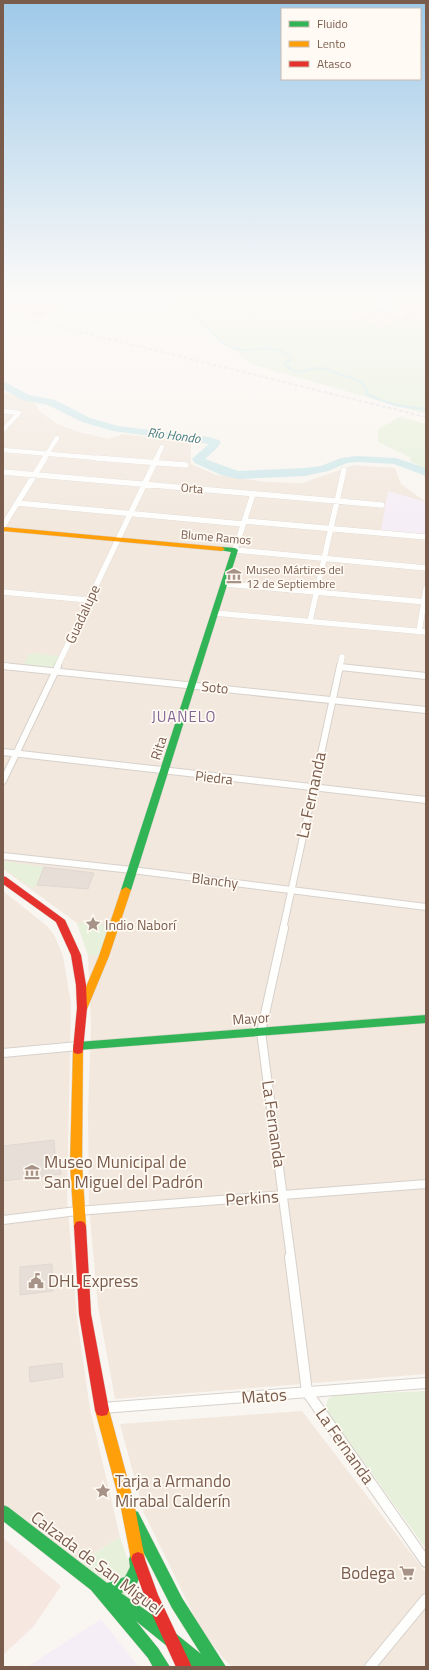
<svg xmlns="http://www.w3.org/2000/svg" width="429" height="1670" font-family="'Titillium Web',sans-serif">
<rect width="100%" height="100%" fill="#f9f5f0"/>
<path fill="#f2e8de" d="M371,292H426V320L403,319L382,327L343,314L380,297Z
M3,392L35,403L39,411L57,424L79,432L109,439L123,434L191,442V464L216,475L267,482L302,483L354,465L395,468L401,484L426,502V1374L115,1399L98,1306L89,1207L88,1115L91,1026L88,955L77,923L3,869Z
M3,891L47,926L54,935L63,956L71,1004L67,1198L77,1318L90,1409L120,1537L74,1566L3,1512Z
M302,1411L426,1573V1667H233L223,1658L200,1628L144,1513L120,1424Z"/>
<path fill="#f6e8e1" d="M3,1538L61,1586L33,1627L3,1655Z"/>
<path fill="#ede5e0" d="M3,292H86L40,318L3,309Z"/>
<path fill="#f6eef6" d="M388,491L426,502V534L381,530Z
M101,1619L139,1667H27Z"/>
<path fill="#e7f0db" d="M158,292H371L381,297L343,314L382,327L403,319L426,320V414L254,365Z
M400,417L426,424V468L411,462L410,457L378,442V429Z
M30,653L59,656L53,669L23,666Z
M3,861L44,867L37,885L32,888L3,868Z
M77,923L111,926L101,954L96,956L88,955Z
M426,1391V1549L325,1408L328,1399L335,1395Z
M120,1537L145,1611L80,1563Z"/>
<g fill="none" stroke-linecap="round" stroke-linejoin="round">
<path stroke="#d0e8ea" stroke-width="2" d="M167,292L172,300L188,307L185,311C205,318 212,340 231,347C252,356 271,340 291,357L290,361L284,363C299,380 303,367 321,368C326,368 331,371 336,373C348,378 365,377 367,394C386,404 405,408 426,409"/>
<path fill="#d0e8ea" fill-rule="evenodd" d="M3,381L29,395L55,400L90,418L118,426L209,437L219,440L221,442L217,448L205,459L238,471L305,468L321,466L341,458L357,456L396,458L426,468V476L394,464L357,462L347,463L328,471L305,476L238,479L221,475L195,463L192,459L194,457L209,444L113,431L82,422L48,405L22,400L3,389Z"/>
</g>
<path fill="#e6ded7" stroke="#e2d8d2" d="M44,867L94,873L88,889L37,885Z
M54,1140L56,1164H60L61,1174L3,1181V1146Z
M52,1264L53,1291L20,1295V1267Z
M62,1363L63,1377L30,1382L29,1367Z"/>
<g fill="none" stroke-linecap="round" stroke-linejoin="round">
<defs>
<path id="street-far4" d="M377,306L403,314
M360,314L404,292
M3,411L19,413
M3,430L19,413
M3,450L109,459
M44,459L57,438
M156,459L162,447"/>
<path id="street-far3" d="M96,458L186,465
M3,472L382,505
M253,494L235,550L426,568
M17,503L243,524
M244,521L426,537
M3,526L45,458
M225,584L426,602
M3,592L88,600
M215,613L426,632
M310,621L344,470
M419,632L426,589
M3,666L13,667
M57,667L157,458
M340,667L342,657"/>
<path id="street-far2" d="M3,666L426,710
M340,667L426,676
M3,752L426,800
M3,781L58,666
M3,856L132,870L426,907
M283,929L340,666"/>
<path id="street-far1" d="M284,928L261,1032L291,1258
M3,1053L78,1046
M3,1220L77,1211L426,1184"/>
<path id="street" d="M290,1257L307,1392L426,1562
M102,1408L426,1383
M370,1667L426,1599"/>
<path id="fast" d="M222,547L235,548L238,550L131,890L126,893L121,890L231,552L220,550V548Z
M426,1015V1023L78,1050L74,1049L73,1046L74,1043L78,1042Z
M3,1505L8,1507L107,1583L125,1577L130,1567L129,1559L131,1554L136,1552L141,1554L144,1567L135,1588L121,1593L154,1616L201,1654L172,1608L128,1522L126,1517L128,1512L133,1510L138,1512L182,1598L226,1667H193L136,1621L158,1648L170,1667H153L148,1658L91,1590L3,1521Z"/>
<path id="slow" d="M3,527L222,547L225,549L222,551L3,531Z
M126,887L131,890L109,956L87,1009L83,1010L79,1009L78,1006L99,956L121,890Z
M78,1046L82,1047L83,1050L82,1164L86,1226L84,1230L80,1231L76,1230L74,1226L70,1164L73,1050L74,1047Z
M102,1404L107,1405L109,1410L134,1503L145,1559L143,1564L138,1566L133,1564L131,1559L120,1503L95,1410L97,1405Z"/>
<path id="jam" d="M3,876L6,877L65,920L81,955L86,985L87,1008L83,1050L82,1053L78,1054L74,1053L73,1050L77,1008L76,985L71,955L56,922L3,884Z
M80,1221L84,1222L86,1226L91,1314L109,1410L107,1415L102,1416L97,1415L95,1410L79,1314L74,1226L76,1222Z
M138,1552L143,1554L158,1595L192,1667H176L147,1603L131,1559L133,1554Z"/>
</defs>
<use href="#street-far4" stroke="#d7d1cb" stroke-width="5"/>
<use href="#street-far3" stroke="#d7d1cb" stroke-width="6"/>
<use href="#street-far2" stroke="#d7d1cb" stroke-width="8"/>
<use href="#street-far1" stroke="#d7d1cb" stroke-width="10"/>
<use href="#street" stroke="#d7d1cb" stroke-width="12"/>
<use href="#fast" stroke="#d9d2cb" stroke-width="1"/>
<use href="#slow" stroke="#d9d2cb" stroke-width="1"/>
<use href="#jam" stroke="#d9d2cb" stroke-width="1"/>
<use href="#street-far4" stroke="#fefefd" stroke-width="4.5"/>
<use href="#street-far3" stroke="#fefefd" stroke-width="5.5"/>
<use href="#street-far2" stroke="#fefefd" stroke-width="6"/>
<use href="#street-far1" stroke="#fefefd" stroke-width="8"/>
<use href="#street" stroke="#fefefd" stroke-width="10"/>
<use href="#fast" fill="#30b455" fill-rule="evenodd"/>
<use href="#slow" fill="#ff9f0a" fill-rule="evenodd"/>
<use href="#jam" fill="#e5322d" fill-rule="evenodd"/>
<path stroke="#e6e3e7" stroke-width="2" stroke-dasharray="3.5 2.5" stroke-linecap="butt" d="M3,313L426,417"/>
</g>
<linearGradient id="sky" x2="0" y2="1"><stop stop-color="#9ec9e9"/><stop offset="0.56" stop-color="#fcfaf8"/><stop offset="1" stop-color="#fcfaf8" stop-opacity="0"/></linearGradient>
<rect width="429" height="526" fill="url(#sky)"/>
<defs>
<symbol id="museum-bare" viewBox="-9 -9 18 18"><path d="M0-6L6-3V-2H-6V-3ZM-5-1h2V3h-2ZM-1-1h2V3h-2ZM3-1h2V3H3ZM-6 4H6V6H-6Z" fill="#a69286" stroke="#fffaf3" stroke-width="2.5" paint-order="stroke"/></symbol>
<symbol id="sight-bare" viewBox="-9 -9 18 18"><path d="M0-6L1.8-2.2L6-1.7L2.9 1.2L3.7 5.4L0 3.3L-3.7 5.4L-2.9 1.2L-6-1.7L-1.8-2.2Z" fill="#a69286" stroke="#fffaf3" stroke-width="2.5" paint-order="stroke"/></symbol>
<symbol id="civic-bare" viewBox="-9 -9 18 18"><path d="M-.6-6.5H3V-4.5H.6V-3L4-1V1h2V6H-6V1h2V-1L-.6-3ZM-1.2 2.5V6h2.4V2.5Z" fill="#a69286" stroke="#fffaf3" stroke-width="2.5" paint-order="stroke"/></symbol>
<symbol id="supermarket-bare" viewBox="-9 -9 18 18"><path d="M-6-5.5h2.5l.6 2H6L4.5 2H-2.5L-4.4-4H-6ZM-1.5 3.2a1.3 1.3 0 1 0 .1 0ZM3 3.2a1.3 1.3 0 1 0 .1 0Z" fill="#a69286" stroke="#fffaf3" stroke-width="2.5" paint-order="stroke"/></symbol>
</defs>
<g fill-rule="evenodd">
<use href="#museum-bare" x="223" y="565" width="22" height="22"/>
<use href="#sight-bare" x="82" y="913" width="22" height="22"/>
<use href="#museum-bare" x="21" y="1161" width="22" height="22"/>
<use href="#civic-bare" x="25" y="1270" width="22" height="22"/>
<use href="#sight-bare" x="92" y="1480" width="22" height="22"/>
<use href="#supermarket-bare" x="396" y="1562" width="22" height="22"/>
</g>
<g text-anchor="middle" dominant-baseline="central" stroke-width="3.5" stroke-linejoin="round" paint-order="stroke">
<g font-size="12" fill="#7a5c4d" stroke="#fffaf3">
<text transform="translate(192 488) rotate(5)">Orta</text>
<text transform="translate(216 537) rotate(5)">Blume Ramos</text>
</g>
<g font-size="12" fill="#7a5c4d" stroke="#fffaf3" text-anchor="start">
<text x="246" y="569">Museo Mártires del<tspan x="246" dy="14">12 de Septiembre</tspan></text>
</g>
<g font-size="13" font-style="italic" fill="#437c86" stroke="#fffaf3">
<text transform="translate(174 435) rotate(7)">Río Hondo</text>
</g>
<g font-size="14" fill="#7a5c4d" stroke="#fffaf3">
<text transform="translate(82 614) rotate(-65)">Guadalupe</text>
<text transform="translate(215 687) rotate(6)">Soto</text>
<text transform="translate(158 748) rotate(-73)">Rita</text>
<text transform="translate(214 777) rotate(6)">Piedra</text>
<text transform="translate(215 880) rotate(7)">Blanchy</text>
<text transform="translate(251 1018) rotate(-4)">Mayor</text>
</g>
<g font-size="14" fill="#7a5c4d" stroke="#fffaf3" text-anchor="start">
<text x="105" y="924">Indio Naborí</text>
</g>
<g font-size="15" letter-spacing="1" fill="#846695" stroke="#fffaf3">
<text x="184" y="716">JUANELO</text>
</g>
<g font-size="17" fill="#7a5c4d" stroke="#fffaf3">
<text transform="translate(311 795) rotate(-78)">La Fernanda</text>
<text transform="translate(274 1124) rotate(82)">La Fernanda</text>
<text transform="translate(252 1198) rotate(-4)">Perkins</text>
<text transform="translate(264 1396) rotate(-4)">Matos</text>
<text transform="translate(345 1446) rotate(55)">La Fernanda</text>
<text transform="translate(97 1563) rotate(37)">Calzada de San Miguel</text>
</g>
<g font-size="17" fill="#7a5c4d" stroke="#fffaf3" text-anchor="start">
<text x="44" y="1162">Museo Municipal de<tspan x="44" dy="20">San Miguel del Padrón</tspan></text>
<text x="48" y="1281">DHL Express</text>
<text x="115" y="1481">Tarja a Armando<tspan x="115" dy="20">Mirabal Calderín</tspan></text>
<text x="395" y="1573" text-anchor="end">Bodega</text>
</g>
</g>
<rect width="429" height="1670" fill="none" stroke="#7a5c4d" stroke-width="8"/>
<rect x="281" y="8" width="140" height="72" fill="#fffaf3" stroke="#cabbb1"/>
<rect x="289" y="21" width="20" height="6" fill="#30b455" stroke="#cabbb1"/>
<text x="317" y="28" font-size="12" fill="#7a5c4d">Fluido</text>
<rect x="289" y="41" width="20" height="6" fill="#ff9f0a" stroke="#cabbb1"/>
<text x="317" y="48" font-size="12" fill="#7a5c4d">Lento</text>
<rect x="289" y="61" width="20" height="6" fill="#e5322d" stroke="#cabbb1"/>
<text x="317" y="68" font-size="12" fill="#7a5c4d">Atasco</text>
</svg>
